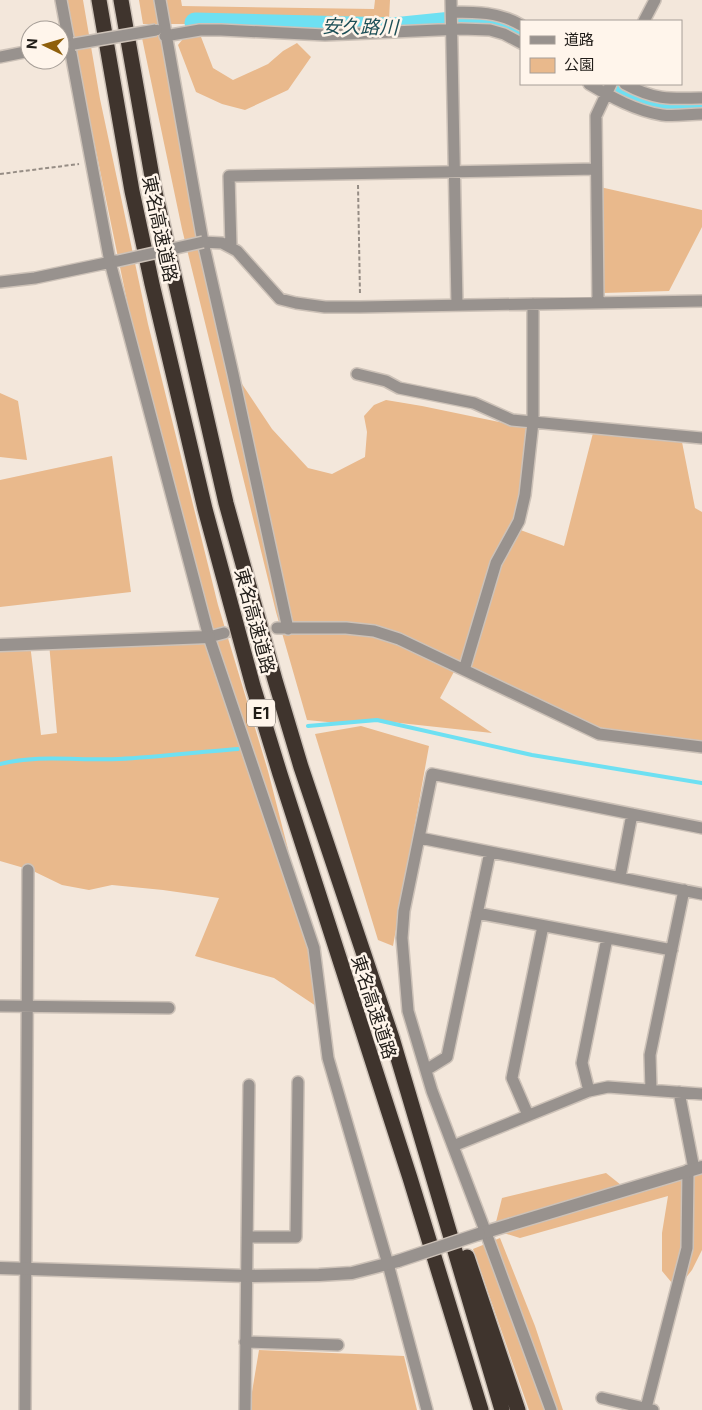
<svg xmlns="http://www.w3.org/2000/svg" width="702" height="1410" font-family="Inter,'Noto Sans JP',sans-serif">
<rect width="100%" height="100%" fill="#f3e7db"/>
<path fill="#e9b98c" d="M66,0H83L100,99L148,324L218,605L268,771L289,853L221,670L314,952L316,1006L274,978L195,956L219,898L163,890L112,885L89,890L62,885L31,870L0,861V645L30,644L41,735L57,733L49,643L209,637L151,417L77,59Z
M139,0H181L182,6L374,9L375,0H390L389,20L196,24L213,68L233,80L268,64L283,51L297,43L311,57L288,90L245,110L222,104L196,92L178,45L195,24H143Z
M160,35L196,230L240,381L272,429L308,468L332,474L365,457L367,432L364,416L374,405L386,400L422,406L533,429L515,528L564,546L593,433L682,442L695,508L702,512V747L668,743L572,721L457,666L440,698L492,733L372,720L337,723L307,720L276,612L182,229L142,38Z
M600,187L702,210V227L669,291L603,293Z
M0,393L18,401L27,460L0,457Z
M112,456L131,592L0,607V480Z
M361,726L429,746L393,946L378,940L315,734Z
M702,1161V1250L692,1270L677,1289L662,1271V1233L668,1196L520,1238L494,1230L502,1198L606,1173L626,1189Z
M500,1238L535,1326L563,1410H529L473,1249Z
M259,1350L404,1356L417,1410H249Z"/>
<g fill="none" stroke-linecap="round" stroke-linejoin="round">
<path stroke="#6ee0f2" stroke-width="4" d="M308,726L377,720L532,755L702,783
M0,764C39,754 79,761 119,759C159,757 198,752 238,749"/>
<path stroke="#6ee0f2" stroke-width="21" d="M195,23L393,28L462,21H488L509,28L521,34
M606,84L648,105L665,107H702"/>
<path stroke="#c9beb4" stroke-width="11" stroke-dasharray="11 5.5" stroke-linecap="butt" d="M224,633L277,628"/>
<defs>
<path id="minor" d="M61,0L110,262L209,637L314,948L328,1058L388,1264L427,1410
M160,0L203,242L233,374L288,629
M451,0L457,305
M452,12C476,12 499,12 521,25
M644,21L655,0
M165,36L200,30H221L325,35L461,29L490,30L504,34L521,43
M0,57L30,51
M589,84C611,97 636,111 662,115C675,117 689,114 702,114
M625,84C654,100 670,99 702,98
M203,242L222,243L237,251L280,299L296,303L325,307H360L702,301
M231,247L229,176L596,169
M0,282L35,278L116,261
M598,303L596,116L611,84
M357,374L386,381L399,388L474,403L512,420L702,438
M277,628H346L374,631L399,639L599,734L702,747
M209,637L224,633
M464,670L496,563L519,521L525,495L533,422V304
M420,838L702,894
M620,877L632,814
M477,913L672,950
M0,1006L169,1008
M426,1070L447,1057L490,852
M651,1090L650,1055L684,890
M589,1091L582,1063L607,938
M679,1092L694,1169
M528,1115L512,1078L543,926
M453,1146L589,1091L608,1087L702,1094
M247,1237H296L298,1082
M245,1342L338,1345
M602,1398L653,1410
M646,1408L687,1248L688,1170
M25,1410L28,870
M245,1410L249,1085
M551,1410L486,1233L432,1091L408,1011L402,938L404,911L432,774L702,828"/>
<path id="tertiary" d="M0,645L209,637
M479,1234L702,1167
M0,1268L247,1276L319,1275L352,1273L398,1261"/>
<path id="motorway" d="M99,0L132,191L152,284L205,509L253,686L280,774L410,1178L481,1410
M121,0L154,188L226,503L275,680L301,767L392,1038L502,1410
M467,1257L518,1410"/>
</defs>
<use href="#minor" stroke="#cdc2b8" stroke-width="14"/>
<use href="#tertiary" stroke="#cdc2b8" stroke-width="15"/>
<use href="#motorway" stroke="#cdc2b8" stroke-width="18"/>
<path stroke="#968d85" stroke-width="2" stroke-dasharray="4 2.5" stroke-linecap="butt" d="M0,174L79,164
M358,185L360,295"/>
<use href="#minor" stroke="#98928e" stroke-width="11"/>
<use href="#tertiary" stroke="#98928e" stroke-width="12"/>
<use href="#motorway" stroke="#3f342d" stroke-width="15"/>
<defs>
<path id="minor-bridge" d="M74,44L156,30
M118,261L203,242"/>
<path id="tertiary-bridge" d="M398,1261L479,1234"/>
</defs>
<use href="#minor-bridge" stroke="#cdc2b8" stroke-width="14" stroke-linecap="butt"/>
<use href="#tertiary-bridge" stroke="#cdc2b8" stroke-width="15" stroke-linecap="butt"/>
<use href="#minor-bridge" stroke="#98928e" stroke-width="11"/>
<use href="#tertiary-bridge" stroke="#98928e" stroke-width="12"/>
</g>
<g text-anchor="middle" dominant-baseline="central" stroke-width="5" stroke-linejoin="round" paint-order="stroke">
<rect fill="#fff5eb" stroke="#635d57" stroke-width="1" x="247" y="699.5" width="28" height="27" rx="4"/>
<g font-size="16" font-weight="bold" fill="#201c18">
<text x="261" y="713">E1</text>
</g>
<g font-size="18" fill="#201c18" stroke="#fff5eb">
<text transform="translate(160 229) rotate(78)">東名高速道路</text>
<text transform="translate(255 621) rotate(75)">東名高速道路</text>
<text transform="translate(374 1007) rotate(72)">東名高速道路</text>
</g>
<g font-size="19" font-style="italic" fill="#1d4f57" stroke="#fff5eb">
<text transform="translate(360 27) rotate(1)">安久路川</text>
</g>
</g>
<rect x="520" y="20" width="162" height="65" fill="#fff5eb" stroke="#a69e97"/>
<rect x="530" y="36" width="25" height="8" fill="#98928e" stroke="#a69e97"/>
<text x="564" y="45" font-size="15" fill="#201c18">道路</text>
<rect x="530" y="58" width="25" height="15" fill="#e9b98c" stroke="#a69e97"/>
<text x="564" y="70" font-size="15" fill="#201c18">公園</text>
<g transform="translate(45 45) rotate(275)"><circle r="24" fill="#fff5eb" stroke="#a69e97"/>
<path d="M0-4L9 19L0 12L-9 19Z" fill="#8f5f0b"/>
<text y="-8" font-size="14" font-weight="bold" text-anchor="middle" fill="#201c18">N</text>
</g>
</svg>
